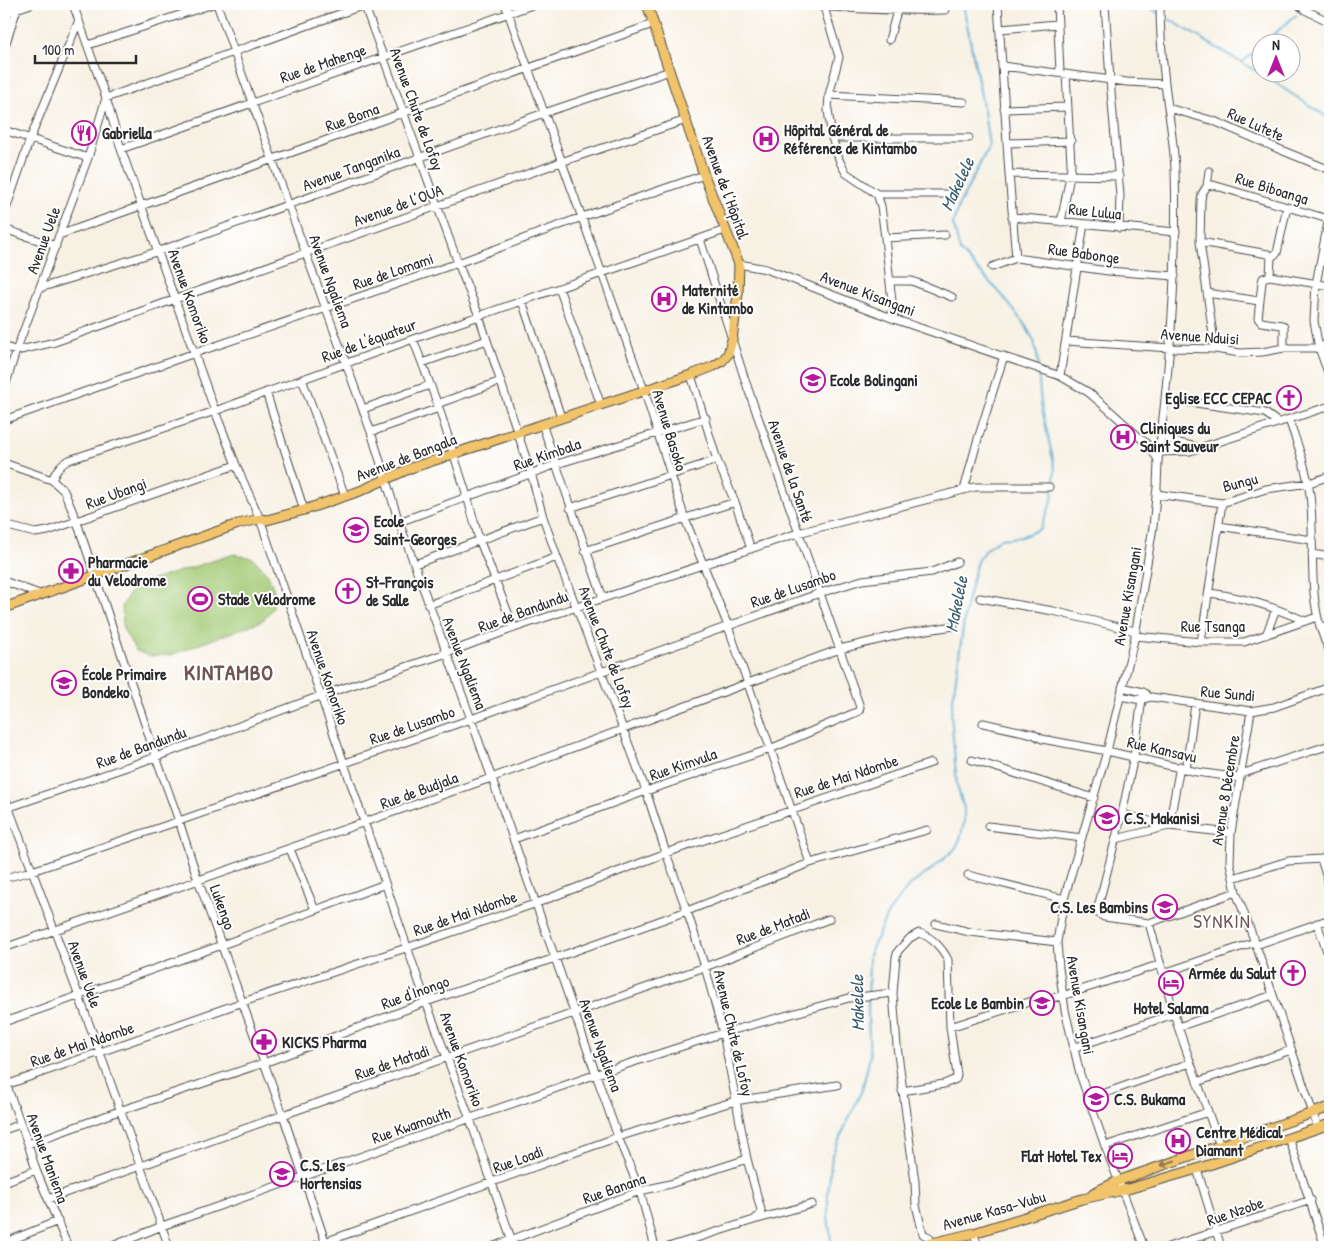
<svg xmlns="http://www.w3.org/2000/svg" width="1334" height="1251" font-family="'Patrick Hand',sans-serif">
<rect width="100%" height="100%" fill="#fff"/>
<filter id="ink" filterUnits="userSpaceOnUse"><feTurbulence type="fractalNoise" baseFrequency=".02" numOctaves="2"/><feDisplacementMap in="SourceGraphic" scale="10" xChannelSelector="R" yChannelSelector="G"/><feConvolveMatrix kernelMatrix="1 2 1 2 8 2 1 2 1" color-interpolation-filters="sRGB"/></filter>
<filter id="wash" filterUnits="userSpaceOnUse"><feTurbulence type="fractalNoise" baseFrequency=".0096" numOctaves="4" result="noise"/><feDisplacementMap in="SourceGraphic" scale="20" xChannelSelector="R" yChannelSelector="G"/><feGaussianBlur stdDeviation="1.12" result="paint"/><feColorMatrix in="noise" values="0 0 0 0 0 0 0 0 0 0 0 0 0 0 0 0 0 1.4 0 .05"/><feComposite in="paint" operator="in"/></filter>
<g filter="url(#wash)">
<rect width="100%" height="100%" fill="#f7f1e3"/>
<path fill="#a3ca74" stroke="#677a50" d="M234,554L253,558L268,574L274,590L273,608L262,621L171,655L150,656L136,651L123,629L122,606L130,592L146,582Z"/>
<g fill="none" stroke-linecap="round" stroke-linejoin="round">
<path stroke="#52a8cf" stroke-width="2" d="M963,4L984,111L989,146L959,205L953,223L960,251L1002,295L1025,325L1034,341L1037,355L1038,365
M1144,4L1158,13
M1320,5L1323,4
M1162,15L1274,82L1330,119
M1265,42L1296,15
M1242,62L1262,46
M832,1247L828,1216V1194L832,1155L862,1090L870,1056L868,1016L869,955L888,913L909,886L931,870L955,849L960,839L964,823V808L957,786L951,713L966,607L977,561L989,546L1000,539L1021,537L1040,529L1052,501L1055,469L1041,404L1038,370"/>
</g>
</g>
<g filter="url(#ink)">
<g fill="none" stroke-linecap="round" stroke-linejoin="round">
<defs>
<path id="minor" d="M73,4L106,98L121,149L215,411L236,465L260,519L426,1002L470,1119L514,1247
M217,4L306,254L371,432L399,522L471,719L618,1137L640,1191L655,1247
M364,4L458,263L479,316L531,473L543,517L557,557L623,729L646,791L666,853L687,911L705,967L723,1033L747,1159L761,1210L760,1215L754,1220L668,1247
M505,4L644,390L685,519L728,626L810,863
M797,4C846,9 895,11 945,10
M998,4L1009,174L1016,258
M1057,4L1060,73
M1105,4L1110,80L1120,195L1119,228
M1297,4L1305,10L1330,22
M824,7L839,57L829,95L828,110L832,138L840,162L846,173L877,194L881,206L885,238L894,319
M4,13L31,4
M1000,29L1057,24
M889,40L897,11
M88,45L213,4
M4,49L17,9
M1002,66L1127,82L1165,84
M829,95L964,102
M1168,108L1214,121L1281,150L1330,170
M1004,109L1068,107
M4,130L88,158
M832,138H969
M1007,143L1071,141
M121,149L535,4
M1209,171L1207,186L1202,194L1201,200L1200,242L1215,349
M1009,174L1119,176
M1207,186L1213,185L1328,219
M877,194H951
M1330,212L1316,284L1314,321L1319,348L1330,378
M4,215L30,139L79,20
M1012,217L1176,232
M1061,222L1070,176L1071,163L1066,74
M4,229L56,246
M59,235L653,24
M885,238L945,235
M1200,242L1268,254L1271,257L1270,276
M1271,257L1277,253L1287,207
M739,264L766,269L894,319L1060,376L1088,392L1107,408L1148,445L1157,458L1158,462L1157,487L1153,527L1135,636L1107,751L1064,899L1057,942L1059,968L1065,1010L1080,1074L1105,1146L1144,1247
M992,267L1016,258L1108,271L1175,276
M1270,276L1263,278L1262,282L1258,318L1261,322L1282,325L1284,327V348
M1270,276L1330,286
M890,281H912L952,297
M40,288L159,251L544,113L670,71
M559,288L601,405
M1207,293L1259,301
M522,301L561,417
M413,339L439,408L467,496L479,539L514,628
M1066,341L1170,348L1215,349L1240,353L1262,352L1284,348H1319L1330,342
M4,346L16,351L55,342L561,162L686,120
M422,363L487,340
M691,375L717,460L735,502L751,549
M1060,376L1084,224
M302,379L345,496
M4,390L16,351L88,158L106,98L367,4
M266,392L304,510
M1189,402L1265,413L1279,423
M437,404L501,381
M363,409L430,385
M4,420L195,353L458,263L582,217L704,175
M1289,420C1299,448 1309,475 1311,505C1315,554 1306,606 1330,652
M542,424L603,598
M371,432L439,408
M1161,434L1174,442L1197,447
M1159,452L1190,451L1330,406
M1158,461C1170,364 1178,267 1175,170C1174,141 1168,112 1165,83C1162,57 1160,30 1160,4
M4,463L52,480L64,491L77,522L156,757L179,821L198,880L283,1115L327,1247
M52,480C56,471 60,464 69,460L215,411L413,339L725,230
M964,490L977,442L1004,356
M1156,494L1222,503L1266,489L1309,483L1330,476
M570,508L717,460
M399,522L557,464L706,418
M4,525L35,533L48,531L236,465
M1219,526L1312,540
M585,551L735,502
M1312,554L1330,557
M415,564L543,517
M4,581L42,595
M1210,593C1246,598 1271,606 1305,621
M980,598L1053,611L1135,631
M428,605L557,557
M1321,628L1330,624
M1266,635L1276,609
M1135,636L1201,642H1244L1317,617
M1201,642L1222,503
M1122,687L1143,692L1146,694
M1143,692L1134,756L1122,814L1098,907L1099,914L1104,917L1149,923L1236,892
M1120,696L1141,700L1151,697L1251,711L1274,707L1330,687
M1251,711L1231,833L1230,863L1236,892L1256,945L1318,1128
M983,723L1033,734L1042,739L1107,751L1197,772L1240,778
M972,760L1094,798
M1186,769L1195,704
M1241,774L1330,745
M4,795L100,1053L169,1247
M4,809L156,757L320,696L447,653L514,628L798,533L975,487H1049
M1122,814L1169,826L1231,833
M988,826L1082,838
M514,839L646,791L770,749L859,711L860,707L746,383L700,239
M1116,839L1169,826L1180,766
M290,849L315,910
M1321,859L1330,888
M968,875L1064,899
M4,878L32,871L179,821L471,719L820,593L862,580L932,572L957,562
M1233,878L1288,861L1321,859L1330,856
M1149,923L1178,1027L1220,1146
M1317,923L1330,960
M936,924L970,932L1057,942
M1256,945L1330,919
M4,948L491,778L840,649L907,633L954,626
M1164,973L1255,942
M4,1022L222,945L385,884
M950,1027L1029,1002L1062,996L1161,964
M1178,1027L1273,995
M1073,1048L1174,1014
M4,1078L28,1144L36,1170L68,1247
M1197,1082L1291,1050
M6,1085L243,1002L409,947L537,903L666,853L931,763
M902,1091L944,1084L956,1079L957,1075L950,1027L948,960C943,949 931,936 919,933L910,938L898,951L896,957L893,993L897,1046L915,1182L916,1205L923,1234L929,1237L932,1243
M1088,1099L1190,1063
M4,1130L21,1124
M1289,1138L1325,1247
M28,1144L119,1111L264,1063L426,1002L555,958L687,911L810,863L927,830
M1105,1146L1208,1112
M1197,1169L1221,1247
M4,1182L36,1170
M48,1199L283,1115L705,967L829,919
M758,1219L812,1204
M974,1233L978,1247
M4,1243L58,1221
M110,1247L162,1226L597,1074L723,1033L849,998L893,993
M311,1247L618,1137L735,1101L837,1085
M492,1247L640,1191L670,1184L747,1159
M1168,1247L1311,1200"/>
<path id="major" d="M4,608L238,524L260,519L267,520L304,510L360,491L411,468L691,375L714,366L722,361L728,354L732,340L738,294L739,264L704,175L647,4
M1093,1193L1118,1181L1330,1107
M915,1247L974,1233L1082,1199L1128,1189L1197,1169L1330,1124"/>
</defs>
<use href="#minor" stroke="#4a4947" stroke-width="9"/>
<use href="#major" stroke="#4a4947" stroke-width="11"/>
<use href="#minor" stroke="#fff" stroke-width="7"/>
<use href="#major" stroke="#f1c36a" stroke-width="9"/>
</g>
<defs><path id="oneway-shaft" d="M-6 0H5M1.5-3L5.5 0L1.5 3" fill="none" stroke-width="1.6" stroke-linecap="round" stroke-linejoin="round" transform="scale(1.25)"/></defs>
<use stroke="#8e774a" href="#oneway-shaft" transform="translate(1168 1163) rotate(161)"/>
</g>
<defs>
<symbol id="restaurant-ring" viewBox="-11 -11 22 22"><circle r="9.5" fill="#fff" stroke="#b5179e" stroke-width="1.5"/><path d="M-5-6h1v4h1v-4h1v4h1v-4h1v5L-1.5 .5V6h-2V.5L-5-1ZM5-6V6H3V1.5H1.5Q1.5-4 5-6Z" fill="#b5179e"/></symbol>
<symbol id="hospital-ring" viewBox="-11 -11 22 22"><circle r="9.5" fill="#fff" stroke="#b5179e" stroke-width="1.5"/><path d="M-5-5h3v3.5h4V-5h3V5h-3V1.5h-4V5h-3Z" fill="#b5179e"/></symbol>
<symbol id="school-ring" viewBox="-11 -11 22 22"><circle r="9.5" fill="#fff" stroke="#b5179e" stroke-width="1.5"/><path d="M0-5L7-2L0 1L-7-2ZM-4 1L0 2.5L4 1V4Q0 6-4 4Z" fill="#b5179e"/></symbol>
<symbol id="church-ring" viewBox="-11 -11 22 22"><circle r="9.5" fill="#fff" stroke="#b5179e" stroke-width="1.5"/><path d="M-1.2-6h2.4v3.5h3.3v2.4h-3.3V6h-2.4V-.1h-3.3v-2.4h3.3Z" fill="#b5179e"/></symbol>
<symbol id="pharmacy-ring" viewBox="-11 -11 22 22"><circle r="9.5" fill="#fff" stroke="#b5179e" stroke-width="1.5"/><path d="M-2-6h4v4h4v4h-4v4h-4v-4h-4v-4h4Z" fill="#b5179e"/></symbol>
<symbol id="stadium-ring" viewBox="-11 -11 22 22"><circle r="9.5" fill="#fff" stroke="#b5179e" stroke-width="1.5"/><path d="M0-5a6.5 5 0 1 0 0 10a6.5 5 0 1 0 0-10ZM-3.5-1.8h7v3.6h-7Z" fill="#b5179e"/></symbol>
<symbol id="hotel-ring" viewBox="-11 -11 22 22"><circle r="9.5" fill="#fff" stroke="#b5179e" stroke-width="1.5"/><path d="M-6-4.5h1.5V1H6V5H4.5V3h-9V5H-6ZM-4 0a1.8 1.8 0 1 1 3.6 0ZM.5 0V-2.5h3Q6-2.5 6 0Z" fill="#b5179e"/></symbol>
</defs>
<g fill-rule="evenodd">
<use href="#restaurant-ring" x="70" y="119" width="28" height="28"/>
<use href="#hospital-ring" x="752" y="125" width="28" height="28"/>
<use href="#hospital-ring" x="650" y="285" width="28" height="28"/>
<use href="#school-ring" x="799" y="366" width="28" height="28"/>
<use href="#church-ring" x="1275" y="384" width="28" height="28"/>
<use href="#hospital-ring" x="1109" y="423" width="28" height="28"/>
<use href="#school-ring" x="342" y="516" width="28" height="28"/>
<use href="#pharmacy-ring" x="57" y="557" width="28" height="28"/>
<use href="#church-ring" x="334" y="577" width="28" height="28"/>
<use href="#stadium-ring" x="186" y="585" width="28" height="28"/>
<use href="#school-ring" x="50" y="669" width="28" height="28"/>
<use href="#school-ring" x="1093" y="804" width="28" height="28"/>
<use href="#school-ring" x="1151" y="893" width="28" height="28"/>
<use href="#church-ring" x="1279" y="959" width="28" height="28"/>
<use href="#hotel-ring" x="1157" y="969" width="28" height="28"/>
<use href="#school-ring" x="1028" y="989" width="28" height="28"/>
<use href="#pharmacy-ring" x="250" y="1028" width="28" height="28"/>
<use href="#school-ring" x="1082" y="1085" width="28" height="28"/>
<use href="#hospital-ring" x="1164" y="1127" width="28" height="28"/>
<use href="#hotel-ring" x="1106" y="1142" width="28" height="28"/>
<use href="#school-ring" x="268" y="1160" width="28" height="28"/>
</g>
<g text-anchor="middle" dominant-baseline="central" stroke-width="4" stroke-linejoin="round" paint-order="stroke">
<g font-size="16" fill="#2b2b2b" stroke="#fff">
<text transform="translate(323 63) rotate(-19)">Rue de Mahenge</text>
<text transform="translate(417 109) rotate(70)">Avenue Chute de Lofoy</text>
<text transform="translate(352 117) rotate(-20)">Rue Boma</text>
<text transform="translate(1256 124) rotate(24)">Rue Lutete</text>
<text transform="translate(351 168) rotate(-20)">Avenue Tanganika</text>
<text transform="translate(726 187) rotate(70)">Avenue de l’Hôpital</text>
<text transform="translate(1272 188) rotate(17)">Rue Biboanga</text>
<text transform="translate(398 205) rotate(-20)">Avenue de l’OUA</text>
<text transform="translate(1095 211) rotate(6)">Rue Lulua</text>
<text transform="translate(43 240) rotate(-70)">Avenue Uele</text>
<text transform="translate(1084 253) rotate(8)">Rue Babonge</text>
<text transform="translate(393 271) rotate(-19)">Rue de Lomami</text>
<text transform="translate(331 281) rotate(70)">Avenue Ngaliema</text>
<text transform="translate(868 293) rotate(21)">Avenue Kisangani</text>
<text transform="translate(190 296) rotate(70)">Avenue Komoriko</text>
<text transform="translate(1200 336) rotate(4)">Avenue Nduisi</text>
<text transform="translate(369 340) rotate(-20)">Rue de L'équateur</text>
<text transform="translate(670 430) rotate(73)">Avenue Basoko</text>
<text transform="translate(547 454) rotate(-19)">Rue Kimbala</text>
<text transform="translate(406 457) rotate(-21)">Avenue de Bangala</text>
<text transform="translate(791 471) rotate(71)">Avenue de la Santé</text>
<text transform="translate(1240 482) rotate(-15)">Bungu</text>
<text transform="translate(116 493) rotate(-20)">Rue Ubangi</text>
<text transform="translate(793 588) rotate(-19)">Rue de Lusambo</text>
<text transform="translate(1127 596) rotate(-80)">Avenue Kisangani</text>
<text transform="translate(523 611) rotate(-20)">Rue de Bandundu</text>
<text x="1213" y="626">Rue Tsanga</text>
<text transform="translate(607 647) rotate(69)">Avenue Chute de Lofoy</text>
<text transform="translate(465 663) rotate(69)">Avenue Ngaliema</text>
<text transform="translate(328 677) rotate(71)">Avenue Komoriko</text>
<text transform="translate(1228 693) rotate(5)">Rue Sundi</text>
<text transform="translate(412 725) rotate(-19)">Rue de Lusambo</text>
<text transform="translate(141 747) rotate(-20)">Rue de Bandundu</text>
<text transform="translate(1162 749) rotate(13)">Rue Kansavu</text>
<text transform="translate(683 764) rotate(-19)">Rue Kimvula</text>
<text transform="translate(846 776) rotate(-18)">Rue de Mai Ndombe</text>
<text transform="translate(419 790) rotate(-20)">Rue de Budjala</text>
<text transform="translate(1225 790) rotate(-81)">Avenue 8 Décembre</text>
<text transform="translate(223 907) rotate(70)">Lukengo</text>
<text transform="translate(465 913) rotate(-19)">Rue de Mai Ndombe</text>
<text transform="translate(773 926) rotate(-21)">Rue de Matadi</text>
<text transform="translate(85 974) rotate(70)">Avenue Uele</text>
<text transform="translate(415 992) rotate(-20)">Rue d'Inongo</text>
<text transform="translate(1081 1005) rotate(80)">Avenue Kisangani</text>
<text transform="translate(734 1033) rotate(77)">Avenue Chute de Lofoy</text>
<text transform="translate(82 1044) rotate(-19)">Rue de Mai Ndombe</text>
<text transform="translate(601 1045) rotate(70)">Avenue Ngaliema</text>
<text transform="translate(462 1059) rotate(70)">Avenue Komoriko</text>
<text transform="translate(392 1062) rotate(-19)">Rue de Matadi</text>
<text transform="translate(411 1125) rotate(-19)">Rue Kwamouth</text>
<text transform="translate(48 1158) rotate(70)">Avenue Maniema</text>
<text transform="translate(518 1159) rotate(-20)">Rue Loadi</text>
<text transform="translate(614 1188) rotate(-19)">Rue Banana</text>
<text transform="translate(994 1210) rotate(-16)">Avenue Kasa-Vubu</text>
<text transform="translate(1235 1211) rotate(-19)">Rue Nzobe</text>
</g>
<g font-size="16" font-weight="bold" fill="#2b2b2b" stroke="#fff" text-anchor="start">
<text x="784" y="130">Hôpital Général de<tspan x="784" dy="18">Référence de Kintambo</tspan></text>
<text x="102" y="133">Gabriella</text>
<text x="682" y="290">Maternité<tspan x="682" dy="18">de Kintambo</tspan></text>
<text x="830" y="380">Ecole Bolingani</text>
<text x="1272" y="398" text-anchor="end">Eglise ECC CEPAC</text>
<text x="1140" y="428">Cliniques du<tspan x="1140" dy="18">Saint Sauveur</tspan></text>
<text x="374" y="521">Ecole<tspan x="374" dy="18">Saint-Georges</tspan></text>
<text x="88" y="562">Pharmacie<tspan x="88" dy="18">du Velodrome</tspan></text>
<text x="366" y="582">St-François<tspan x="366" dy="18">de Salle</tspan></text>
<text x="218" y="599">Stade Vélodrome</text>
<text x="82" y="674">École Primaire<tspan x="82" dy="18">Bondeko</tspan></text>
<text x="1124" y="818">C.S. Makanisi</text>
<text x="1148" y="907" text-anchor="end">C.S. Les Bambins</text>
<text x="1276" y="973" text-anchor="end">Armée du Salut</text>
<text x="1024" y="1003" text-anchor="end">Ecole Le Bambin</text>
<text x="1171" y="1008" text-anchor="middle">Hotel Salama</text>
<text x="282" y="1042">KICKS Pharma</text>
<text x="1114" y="1099">C.S. Bukama</text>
<text x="1196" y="1132">Centre Médical<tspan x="1196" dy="18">Diamant</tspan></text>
<text x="1102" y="1156" text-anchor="end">Flat Hotel Tex</text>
<text x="300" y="1165">C.S. Les<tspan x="300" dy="18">Hortensias</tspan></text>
</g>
<g font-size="18" font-style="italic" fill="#3b5d6d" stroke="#fff">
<text transform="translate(957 184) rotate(-65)">Makelele</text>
<text transform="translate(956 604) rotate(-79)">Makelele</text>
<text transform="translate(857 1003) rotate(-91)">Makelele</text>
</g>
<g font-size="19" letter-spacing="1" fill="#705653" stroke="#fff">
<text x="1222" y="921">SYNKIN</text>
</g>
<g font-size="21" font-weight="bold" letter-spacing="1" fill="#705653" stroke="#fff">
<text x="229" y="672">KINTAMBO</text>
</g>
</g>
<rect width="1334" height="1251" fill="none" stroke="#fff" stroke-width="20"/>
<g transform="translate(1276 58)"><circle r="24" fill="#ffffff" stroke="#aaaaaa"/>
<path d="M0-4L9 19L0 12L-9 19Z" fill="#b5179e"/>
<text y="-8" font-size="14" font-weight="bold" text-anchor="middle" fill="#2b2b2b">N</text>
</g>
<path d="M35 55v8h101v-8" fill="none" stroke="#2b2b2b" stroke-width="2.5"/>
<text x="42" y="55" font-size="15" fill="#2b2b2b" stroke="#ffffff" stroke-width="4" paint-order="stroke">100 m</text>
</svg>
